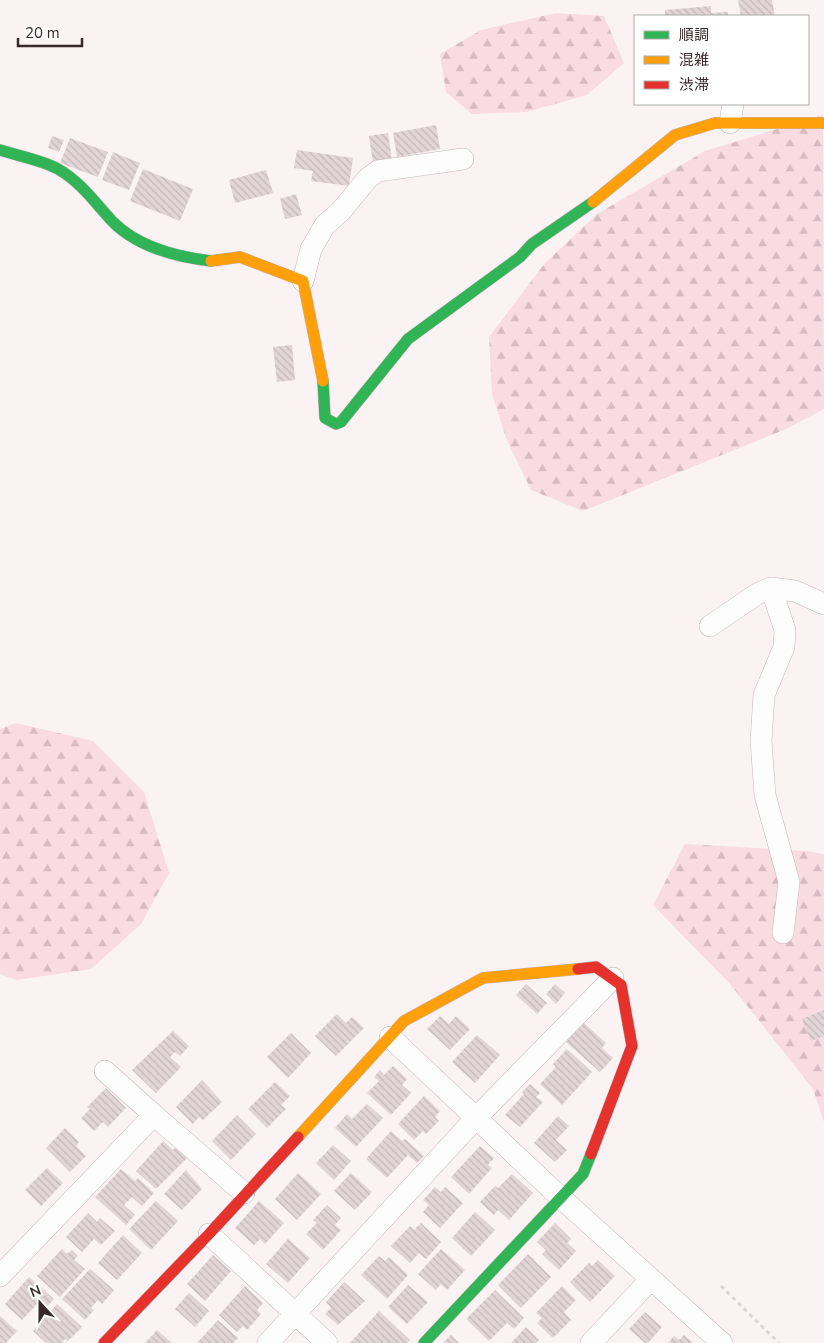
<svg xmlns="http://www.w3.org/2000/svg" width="824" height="1343" font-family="'Nunito Sans','Noto Sans JP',sans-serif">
<defs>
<pattern id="forest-firs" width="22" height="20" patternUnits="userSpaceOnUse" patternTransform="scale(1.25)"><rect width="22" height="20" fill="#f9dbe2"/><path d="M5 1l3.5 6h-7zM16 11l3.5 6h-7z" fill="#d6bcc2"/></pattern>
<pattern id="building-back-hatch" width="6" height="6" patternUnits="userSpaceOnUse" patternTransform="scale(1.25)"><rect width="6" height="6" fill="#e1d5d8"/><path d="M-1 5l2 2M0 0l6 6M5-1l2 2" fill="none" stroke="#c2b7ba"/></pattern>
</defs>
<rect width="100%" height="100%" fill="#fbf2f4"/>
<path fill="url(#forest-firs)" d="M556,13L604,16L624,63L587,95L526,112L472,114L446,92L440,54L481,30Z
M823,115L824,409L786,429L583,511L531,490L506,438L492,394L489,337L545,263L597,214L705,151Z
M16,723L93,741L144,792L169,873L141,924L91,969L16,980L0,974V729Z
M685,844L807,851L824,854V1122L813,1089L730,984L653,905Z"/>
<path fill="url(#building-back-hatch)" d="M738,0H772L775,16H741Z
M711,6V13L728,12V16H665V10Z
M436,125L440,149L397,157L393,133Z
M388,133L392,161L373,163L369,136Z
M52,136L64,140L59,152L48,148Z
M70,138L108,152L98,177L60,163Z
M297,150L353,158L349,186L311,181L313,171L294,168Z
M113,152L140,163L129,190L102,180Z
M143,169L193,189L180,221L130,201Z
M266,170L273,193L235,203L229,180Z
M296,194L302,215L285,219L280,199Z
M292,345L295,380L277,382L273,347Z
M526,984L547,1003L537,1014L516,995Z
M555,984L565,993L556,1004L546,994Z
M824,1010V1036L811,1041L802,1019Z
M337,1014L346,1023L352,1017L364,1028L336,1056L315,1036Z
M440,1016L449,1024L456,1016L470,1029L450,1050L427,1029Z
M584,1023L606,1043L602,1048L613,1058L600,1072L566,1042Z
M173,1031L189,1046L180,1056L175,1052L170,1057L181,1067L156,1093L132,1070Z
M291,1033L311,1053L288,1078L267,1057Z
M477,1035L500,1055L475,1083L452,1062Z
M567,1049L592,1072L562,1105L540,1084L556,1067L553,1064Z
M393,1066L407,1079L402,1085L411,1093L391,1115L367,1093L379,1081L374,1077L380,1070L384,1075Z
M202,1080L222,1102L203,1120L199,1117L193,1124L176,1107Z
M275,1082L290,1096L281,1105L286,1109L267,1128L248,1109Z
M530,1084L540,1093L536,1097L543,1102L520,1127L505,1115L524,1094L522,1092Z
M106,1088L126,1108L108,1127L103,1122L94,1131L81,1118L90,1109L87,1107Z
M424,1096L440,1111L435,1117L439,1121L426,1134L423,1131L414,1140L398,1124Z
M367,1104L383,1118L356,1147L335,1128L347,1114L352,1119Z
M237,1115L256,1134L231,1160L212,1141Z
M558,1116L569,1126L556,1140L567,1150L555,1162L534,1143Z
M65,1128L79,1142L76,1146L86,1156L70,1172L46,1148Z
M391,1131L402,1141L405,1139L424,1156L417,1163L408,1155L387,1178L366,1159Z
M163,1141L173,1150L176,1147L187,1158L156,1189L136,1171Z
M333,1145L351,1161L334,1180L316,1163Z
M480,1146L494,1158L488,1165L492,1168L469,1194L451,1177Z
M47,1168L63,1183L41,1206L25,1190Z
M121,1169L135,1181L138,1178L154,1193L142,1206L132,1197L124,1205L135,1215L126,1225L95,1197Z
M186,1170L202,1189L182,1210L164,1194Z
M298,1173L321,1194L297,1220L275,1199Z
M351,1173L372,1192L355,1210L334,1191Z
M512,1174L533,1193L509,1220L498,1210L494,1215L480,1202L495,1186L498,1188Z
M435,1187L441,1192L445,1187L463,1203L440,1228L423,1212L429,1205L423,1200Z
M156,1201L178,1221L151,1250L129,1229Z
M259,1201L284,1223L265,1244L260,1239L254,1245L235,1228Z
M327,1205L341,1218L335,1225L341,1230L323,1250L306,1234L317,1223L313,1220Z
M475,1212L495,1230L471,1256L452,1238Z
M88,1213L97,1222L100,1218L115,1231L101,1245L94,1239L82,1252L66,1237Z
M421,1223L441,1242L426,1259L419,1253L410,1263L391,1246L410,1226L414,1230Z
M555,1223L571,1239L567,1243L576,1251L559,1270L542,1254L546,1250L537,1242Z
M123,1235L142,1253L117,1280L98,1263Z
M288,1239L310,1258L288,1283L266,1264Z
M62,1249L67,1254L72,1250L78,1256L74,1260L85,1269L60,1297L37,1276Z
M441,1249L465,1270L447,1290L441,1284L436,1290L418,1274Z
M528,1254L551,1277L521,1308L498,1285Z
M213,1255L231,1271L205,1301L187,1284Z
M379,1256L385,1261L389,1257L408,1275L387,1299L361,1275Z
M598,1260L615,1276L590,1302L570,1282L589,1263L592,1266Z
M90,1269L114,1290L102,1304L98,1300L91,1308L94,1310L85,1320L62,1299Z
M29,1277L54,1299L45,1309L38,1303L22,1320L5,1304Z
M344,1282L365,1301L338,1325L325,1314L331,1308L326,1302Z
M408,1285L428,1302L407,1324L388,1307Z
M245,1286L263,1303L257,1310L261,1314L247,1330L243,1326L237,1332L219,1315Z
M562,1286L576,1300L564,1312L571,1320L553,1338L537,1323L542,1318L536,1313Z
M495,1290L524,1318L514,1329L507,1323L489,1341L466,1319Z
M189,1293L209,1311L195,1327L175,1309Z
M57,1304L82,1327L68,1341L65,1339L62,1343H46L33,1331Z
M379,1311L410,1340L407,1343H350Z
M645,1312L662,1327L648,1343H645L629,1329Z
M0,1316L17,1331L6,1343H0Z
M218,1320L238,1338L233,1343H197Z
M526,1327L539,1340L536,1343H511Z
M157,1330L172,1343H145Z
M451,1335L459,1343H443Z
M684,1335L693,1343H668L674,1336L679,1340Z"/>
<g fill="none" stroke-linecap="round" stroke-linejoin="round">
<defs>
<path id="street" d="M730,123L733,104
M303,281L311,249L325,225L341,211L368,178L378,171L463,159
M710,626L757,594L771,588
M783,933L789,882L765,795L761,741L764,695L784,647L785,630L771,588L795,591L824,604
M390,1037L560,1197L722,1343
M105,1071L154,1115
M209,1234L327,1343
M0,1276L154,1115L244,1193
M268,1343L477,1117L613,978
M591,1343L650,1280"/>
<path id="fast" d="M0,150C18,156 42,160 58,169C81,182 96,204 113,222C138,247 177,257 211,261
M323,381L325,418L336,424L341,422L408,339L520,257L532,244L593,202
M424,1343L583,1174L591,1154"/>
<path id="slow" d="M593,202L675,135L715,123H824
M211,261L240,257L303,281L323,381
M298,1137L404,1021L483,978L578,969"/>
<path id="jam" d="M578,969L596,967L621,985L632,1046L591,1154
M104,1343L209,1234L298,1137"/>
</defs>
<use href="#street" stroke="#c2b6b9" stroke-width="22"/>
<use href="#fast" stroke="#c2b6b9" stroke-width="12"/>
<use href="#slow" stroke="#c2b6b9" stroke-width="12"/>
<use href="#jam" stroke="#c2b6b9" stroke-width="12"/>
<path stroke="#d8d5d5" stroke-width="3" stroke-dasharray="4 4" stroke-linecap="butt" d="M721,1286L779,1343"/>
<use href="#street" stroke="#fefdfd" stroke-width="21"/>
<use href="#fast" stroke="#30b455" stroke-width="11"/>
<use href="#slow" stroke="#ff9f0a" stroke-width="11"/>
<use href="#jam" stroke="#e5322d" stroke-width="11"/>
</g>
<rect x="634" y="15" width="175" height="90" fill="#ffffff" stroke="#afa9aa"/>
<rect x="644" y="31" width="25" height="8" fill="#30b455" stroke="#afa9aa"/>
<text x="679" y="40" font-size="15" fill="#37282b">順調</text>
<rect x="644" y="56" width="25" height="8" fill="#ff9f0a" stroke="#afa9aa"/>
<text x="679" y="65" font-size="15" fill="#37282b">混雑</text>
<rect x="644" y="81" width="25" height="8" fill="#e5322d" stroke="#afa9aa"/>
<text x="679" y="90" font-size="15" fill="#37282b">渋滞</text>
<g transform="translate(40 1303) rotate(339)" stroke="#ffffff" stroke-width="4" paint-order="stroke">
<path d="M0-4L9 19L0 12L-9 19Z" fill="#37282b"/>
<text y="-8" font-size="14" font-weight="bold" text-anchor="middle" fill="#37282b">N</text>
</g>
<path d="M18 38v8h64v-8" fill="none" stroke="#37282b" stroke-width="2.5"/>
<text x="25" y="38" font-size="15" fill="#37282b" stroke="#ffffff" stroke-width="4" paint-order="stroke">20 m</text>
</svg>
